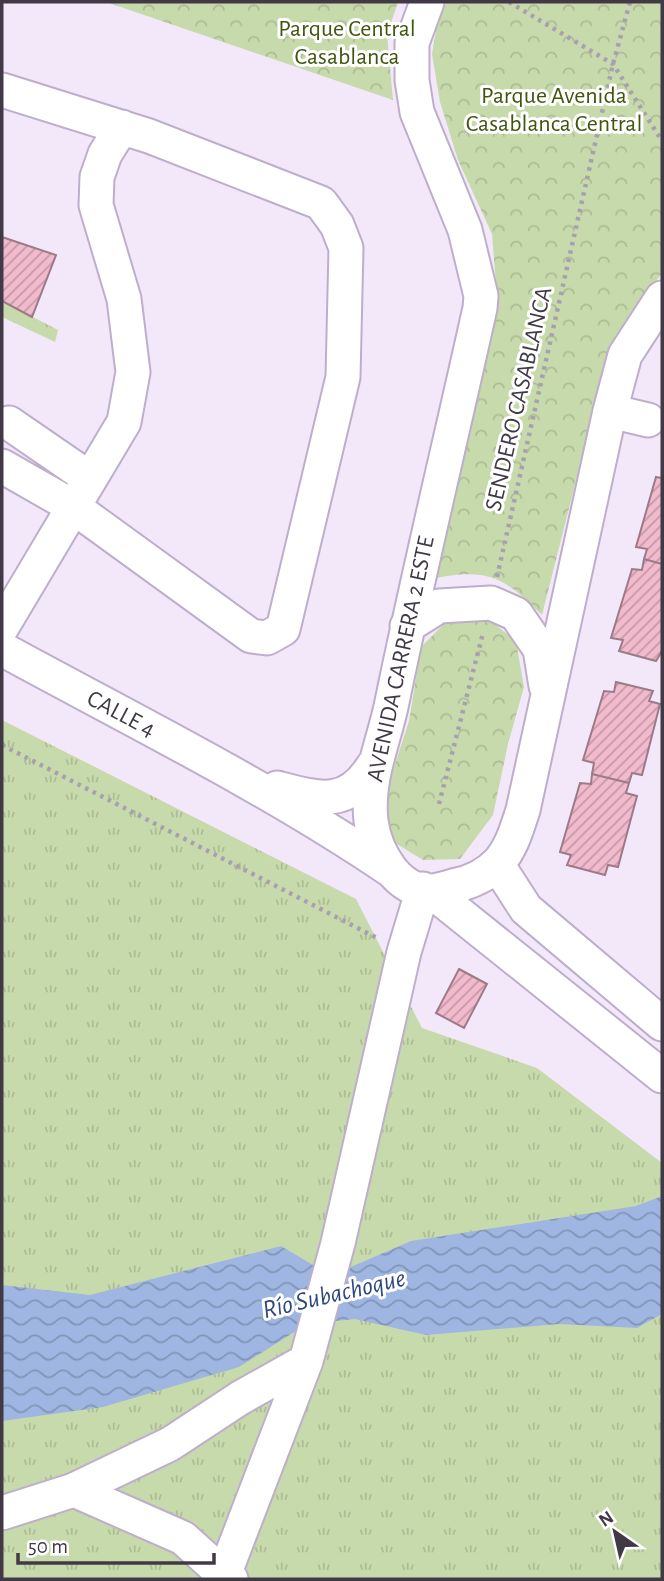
<svg xmlns="http://www.w3.org/2000/svg" width="664" height="1581" font-family="'Alegreya Sans',sans-serif">
<defs>
<pattern id="grass-tufts" width="24" height="20" patternUnits="userSpaceOnUse" patternTransform="scale(1.75)"><rect width="24" height="20" fill="#c7daab"/><path d="M3 7l-1-3M5 7V3M7 7l1-3M15 17l-1-3M17 17v-4M19 17l1-3" fill="none" stroke="#acbc94"/></pattern>
<pattern id="park-crowns" width="20" height="18" patternUnits="userSpaceOnUse" patternTransform="scale(1.75)"><rect width="20" height="18" fill="#c7daab"/><path d="M2 6a3 3 0 1 1 6 0M12 15a3 3 0 1 1 6 0" fill="none" stroke="#acbc94"/></pattern>
<pattern id="water-waves" width="16" height="10" patternUnits="userSpaceOnUse" patternTransform="scale(1.75)"><rect width="16" height="10" fill="#9eb6e1"/><path d="M0 5q4-4 8 0t8 0" fill="none" stroke="#8295b8"/></pattern>
<pattern id="building-hatch" width="6" height="6" patternUnits="userSpaceOnUse" patternTransform="scale(1.75)"><rect width="6" height="6" fill="#f1bacd"/><path d="M-1 1l2-2M0 6l6-6M5 7l2-2" fill="none" stroke="#c598a8"/></pattern>
</defs>
<rect width="100%" height="100%" fill="#f2e8fa"/>
<path fill="url(#grass-tufts)" d="M2,301L58,330L55,342L2,317Z
M2,720L356,899L422,1028L537,1068L662,1163V1579H2Z"/>
<path fill="url(#park-crowns)" d="M106,2H398L387,35L393,100Z
M447,2H662V273L626,323L598,394L542,615C504,577 489,568 435,578L496,285L492,234L458,160L440,102L432,54L438,18Z
M487,618L516,641L524,687L508,744L493,815L460,859L423,860L392,841L385,795L409,721L421,647L448,620Z"/>
<path fill="#c7daab" d="M255,2H306L301,18Z"/>
<path fill="url(#water-waves)" d="M662,1196V1314L637,1328L559,1324L426,1335L355,1319L307,1324L239,1367L103,1407L2,1421V1285L90,1295L281,1246L318,1268L346,1269L411,1241L636,1206Z"/>
<path fill="url(#building-hatch)" stroke="#9c7a86" stroke-width="2" d="M2,237L56,255L32,317L2,301Z
M656,477L662,478V564L644,559L647,549L636,547Z
M644,559L662,564V651L656,661L619,651L623,640L611,638L632,569L642,570Z
M616,682L653,691L649,701L660,704L642,775L632,773L629,783L592,774L594,763L583,760L604,691L614,692Z
M592,774L629,783L626,793L637,796L618,867L608,865L605,875L567,865L571,855L560,852L580,783L591,784Z
M459,969L487,984L464,1028L436,1013Z"/>
<g fill="none" stroke-linecap="round" stroke-linejoin="round">
<defs>
<path id="minor" d="M427,2L412,43V80L417,112L465,230L481,296L480,308C451,439 419,570 392,702C384,742 366,779 371,821C375,851 397,893 432,891C439,890 446,888 453,886C469,883 487,875 499,862C512,847 517,828 523,810L610,411L625,355L662,298
M2,90L149,136L321,203L337,225L346,248L343,377L283,629L267,638L251,636L72,506L2,466
M610,411L648,420
M9,423L89,478
M407,626L439,606L491,603L516,614L540,649L546,686
M2,627L124,422L133,372L124,299L96,205L97,177L105,154L122,127
M2,649C132,720 266,786 389,869
M277,788C319,799 347,808 373,766
M497,864L526,909L662,1024
M431,891L662,1076
M74,1490L170,1444L240,1398L306,1361
M2,1513L74,1490L183,1538L224,1575L221,1579
M231,1579L224,1575L306,1361L338,1243L404,952L423,889"/>
</defs>
<use href="#minor" stroke="#beaecc" stroke-width="37"/>
<path stroke="#a9a0af" stroke-width="4.5" stroke-dasharray="3.5 5" stroke-linecap="butt" d="M509,2L613,64L662,141
M497,577L613,64L630,2
M2,745L377,938
M439,804L483,633"/>
<use href="#minor" stroke="#fff" stroke-width="33"/>
</g>
<g text-anchor="middle" dominant-baseline="central" stroke-width="6" stroke-linejoin="round" paint-order="stroke">
<g font-size="24" fill="#40560f" stroke="#fff">
<text x="347" y="29">Parque Central<tspan x="347" dy="28">Casablanca</tspan></text>
<text x="554" y="96">Parque Avenida<tspan x="554" dy="28">Casablanca Central</tspan></text>
</g>
<g font-size="24" fill="#413a46" stroke="#fff">
<text transform="translate(519 399) rotate(-77)">SENDERO CASABLANCA</text>
<text transform="translate(401 659) rotate(-78)">AVENIDA CARRERA 2 ESTE</text>
<text transform="translate(121 714) rotate(28)">CALLE 4</text>
</g>
<g font-size="26" font-style="italic" fill="#2c487f" stroke="#fff">
<text transform="translate(334 1294) rotate(-13)">Río Subachoque</text>
</g>
</g>
<rect width="664" height="1581" fill="none" stroke="#413a46" stroke-width="7"/>
<g transform="translate(615 1532) rotate(326)" stroke="#ffffff" stroke-width="5" paint-order="stroke">
<path d="M0-5L12 26L0 18L-12 26Z" fill="#413a46"/>
<text y="-10" font-size="19" font-weight="bold" text-anchor="middle" fill="#413a46">N</text>
</g>
<path d="M18 1553v10h196v-10" fill="none" stroke="#413a46" stroke-width="3.5"/>
<text x="28" y="1553" font-size="21" fill="#413a46" stroke="#ffffff" stroke-width="5" paint-order="stroke">50 m</text>
</svg>
